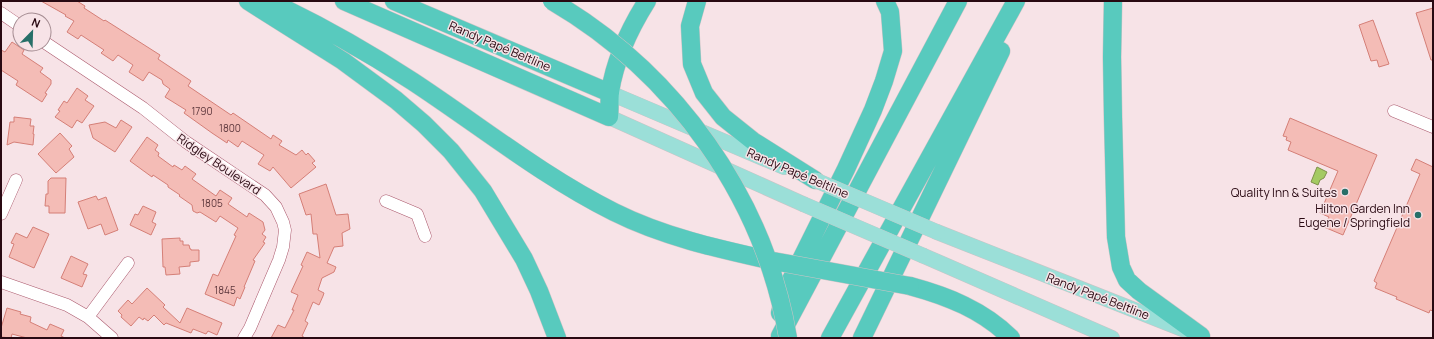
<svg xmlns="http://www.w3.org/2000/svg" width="1434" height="339" font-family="Manrope,sans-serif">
<rect width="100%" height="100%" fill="#f7e3e7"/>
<path fill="#a4ca62" stroke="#7f904a" d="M1317,167L1327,172L1324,178L1320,180L1318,185L1311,182Z"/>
<path fill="#f4bcb6" stroke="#d57f77" d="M41,1H77L85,6L84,8L104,21L105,20L160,55L158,59L191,81L188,86L231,115L233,113L271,139L273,135L282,141L279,145L296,155L302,150L306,155L308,153L315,161L312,163L316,167L291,188L273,167L270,171L258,164L264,155L242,141L238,147L228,140L227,143L212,133L184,113L186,110L165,97L170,89L163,84L162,80L149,72L143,81L129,72L133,65L118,55L113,61L101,53L104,50L81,35L78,39L67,32L74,21L65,16L66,15Z
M1433,8V60H1431L1416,13Z
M1373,20L1389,64L1379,67L1377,60L1371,61L1359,25Z
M12,42L24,50L22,54L43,68L40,72L51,80V84L45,93L47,94L42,102L16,85L18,81L1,70V50L5,52Z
M77,88L88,96L85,100L94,106L82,123L77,120L72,128L55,117L60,111L58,110L64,101L67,103Z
M14,117L31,119L30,126H34L33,134H34L33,145L14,142L7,145L10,122H14Z
M1290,118L1377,155L1343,235L1324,227L1329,217L1320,213L1338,171L1288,150L1291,142L1286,140L1287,137L1283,136Z
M121,120L132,127L115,152L93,138L89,125L105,122L116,128Z
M60,133L72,146L69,149L74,157L56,173L38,154Z
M147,137L158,145L155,150L159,153L158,156L173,167L174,165L182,170L185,166L196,174L192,179L216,196L220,190L232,198L228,204L247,217L249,213L263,222L265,230L262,234L266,237L263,242L265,243L253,260L255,261L244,287H245L240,299L237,297L234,306L205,294L213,274L218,276L236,236L234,235L238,228L220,216L216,222L200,212L197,213L193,211L192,205L179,196L180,195L168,187V185L153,175L152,177L130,161Z
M1416,159L1433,167V311L1430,310L1429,313L1396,299L1397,297L1375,288L1377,283L1374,281L1420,174L1411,170Z
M51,178H66L65,213H49V206H45L46,194H48V181Z
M326,184L336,215L348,214L350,229L342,233L343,246L334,247L327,263L336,267L334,272L322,278L318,290L324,293L323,296L319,305L313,302L305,321L308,323L302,336L305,338H271L278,325L285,328L294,310H292L298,295L291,292L303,266L301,265L307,252L320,258L317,234H313L311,214L306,215L299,194Z
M96,196L98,200L106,197L118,230L105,235L101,224L88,229L78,202Z
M143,206L156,212L152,222L156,224L151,235L130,225L135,214L138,215Z
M33,227L49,234L34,268L9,257L14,244L11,243L16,233L27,238Z
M180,238V241H183V245H189L190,249H191V250H199V261L190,262V266L179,267L180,274L166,275L165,267H163L162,239Z
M71,256L88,264L83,274L87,275L82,287L61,278Z
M147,288L165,305L163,307L180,323L187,308L222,323L217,335L208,331L206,334L193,329L191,333L166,323L164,325L154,315L148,321L144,318L143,320L139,317L131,326L121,317L122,315L118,311L128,300L132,304Z
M7,308L21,312L20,314L31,317L30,322L47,330L50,324L64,330L61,336L65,338H27L12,334L11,338L1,337V328Z"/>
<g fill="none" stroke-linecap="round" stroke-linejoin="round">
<defs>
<path id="minor" d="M1,13L20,26
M44,42L143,108L186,142L265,195L276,207L283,222L285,230L283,247L279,260L250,328L244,338
M1394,111L1433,127
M386,201L417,214L425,236
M1,214L16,180
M1,282L67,305L88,317L112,338
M88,317L128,263"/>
<path id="major" d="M610,93L784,167
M609,117L803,204
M937,232L1185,330
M924,256L1112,338"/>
<path id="highway" d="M248,1L343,61L396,100L424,124L451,151L483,191L524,259L539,291L557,338
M269,1C318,24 366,51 412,81C479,125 542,176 614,212C664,237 719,249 773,261
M344,1L609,117C610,109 609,100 610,92C615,60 630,28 647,1
M394,1L610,93
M697,1L690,26L692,64L704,93L723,117L753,141L815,180
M1113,1L1112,57L1113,117L1116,237L1121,267L1127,280L1139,291L1201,336
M910,286C947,296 983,310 1011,338
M780,313L785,292L846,169L873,110L884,81L893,51L890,12L885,1
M780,336L958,1
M830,338L1016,1
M862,338L1001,51"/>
</defs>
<use href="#minor" stroke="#ab596d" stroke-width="13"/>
<use href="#major" stroke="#ccc4c6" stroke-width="16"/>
<use href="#highway" stroke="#ccc4c6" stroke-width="19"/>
<use href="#minor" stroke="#fff" stroke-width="12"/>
<use href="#major" stroke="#9bdfd8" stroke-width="15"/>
<use href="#highway" stroke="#58cabe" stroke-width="18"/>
<defs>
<path id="major-bridge" d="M815,180L937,232
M803,204L924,256"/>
<path id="highway-bridge" d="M552,1C675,73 764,197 788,338
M773,261L910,286"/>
</defs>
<use href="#major-bridge" stroke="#ccc4c6" stroke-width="16" stroke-linecap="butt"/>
<use href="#highway-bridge" stroke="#ccc4c6" stroke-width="19" stroke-linecap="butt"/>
<use href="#major-bridge" stroke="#9bdfd8" stroke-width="15"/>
<use href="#highway-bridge" stroke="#58cabe" stroke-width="18"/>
</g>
<g fill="#276f68" stroke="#f7e3e7" stroke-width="1.5">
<circle cx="1345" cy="192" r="4"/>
<circle cx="1418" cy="215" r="4"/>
</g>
<g text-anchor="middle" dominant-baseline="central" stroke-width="3" stroke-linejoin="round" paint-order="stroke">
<g font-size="10" fill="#5c363b">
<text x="202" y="111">1790</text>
<text x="230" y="128">1800</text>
<text x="212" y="203">1805</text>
<text x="225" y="290">1845</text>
</g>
<g font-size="12" fill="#290912" stroke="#f7e3e7">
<text transform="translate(500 46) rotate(23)">Randy Papé Beltline</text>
<text transform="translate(219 164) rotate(34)">Ridgley Boulevard</text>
<text transform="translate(798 173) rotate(23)">Randy Papé Beltline</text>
<text transform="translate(1098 296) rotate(21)">Randy Papé Beltline</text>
</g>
<g font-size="12" fill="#290912" stroke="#f7e3e7" text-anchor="end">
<text x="1337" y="192">Quality Inn &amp; Suites</text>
<text x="1410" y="208">Hilton Garden Inn<tspan x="1410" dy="14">Eugene / Springfield</tspan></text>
</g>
</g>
<rect width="1434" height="339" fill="none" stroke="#290912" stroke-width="4"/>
<g transform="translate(32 32) rotate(23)"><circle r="19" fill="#f7e3e7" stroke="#a58c92"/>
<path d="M0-3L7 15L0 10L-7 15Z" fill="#276f68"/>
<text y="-6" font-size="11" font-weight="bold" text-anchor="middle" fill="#290912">N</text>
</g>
</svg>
